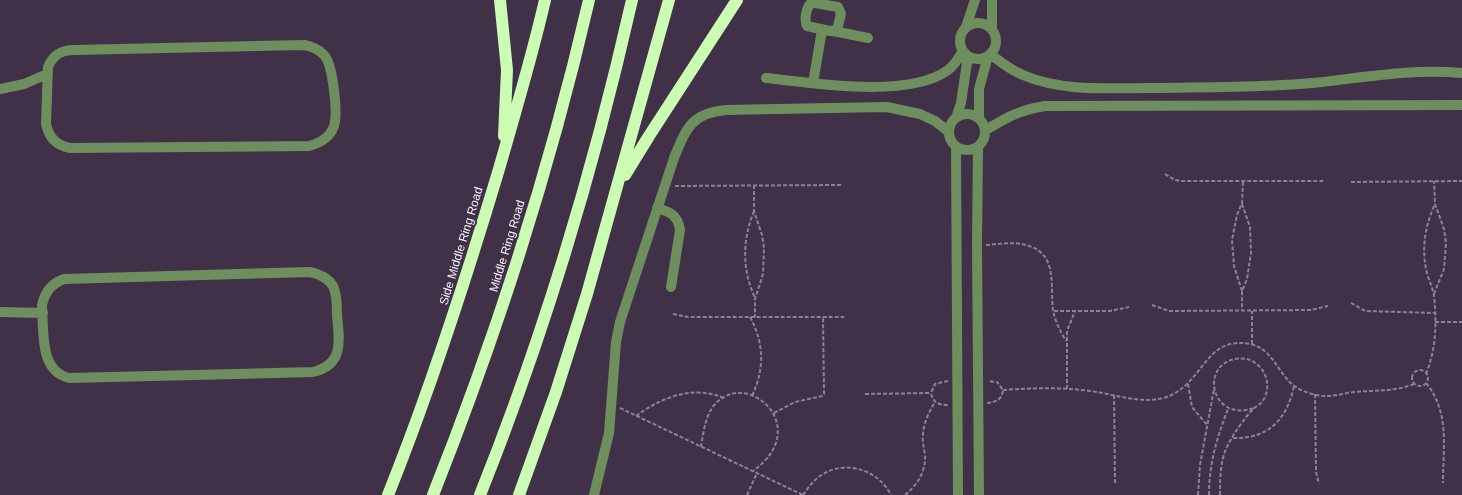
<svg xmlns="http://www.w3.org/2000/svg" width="1462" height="495" font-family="Helvetica,sans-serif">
<rect width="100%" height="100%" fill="#403148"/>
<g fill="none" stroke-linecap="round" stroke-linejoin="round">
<path stroke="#8d8294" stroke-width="2" stroke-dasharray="4 2" stroke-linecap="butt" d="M1165,174L1175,180L1181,181H1325
M1351,182L1462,181
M754,185V211L762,235L764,248L763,274L755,299V317
M675,186L841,185
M1242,204L1250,227L1251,253L1247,279L1242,291V311
M754,211C742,241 742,269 755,298
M986,245C999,244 1016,241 1029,246C1058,255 1050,287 1053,310C1055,321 1060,331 1066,341
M1242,291L1234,266L1232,240L1237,215L1242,203L1243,181
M1434,294L1444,269L1446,243L1444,229L1435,204L1434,181
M1351,303L1365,311L1435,313
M1152,305L1169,311L1311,310L1328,306
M1054,311H1110L1129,307
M673,314L688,317H844
M750,317C764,343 765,368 752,396
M1435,322H1462
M1252,344V311
M1412 378a8 8 0 1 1 16 0a8 8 0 1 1-16 0Z
M1426,374C1436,349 1437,323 1434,296C1433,288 1429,281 1427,273C1421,249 1425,226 1435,204
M948,381L935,384L931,393C933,403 939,405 949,405
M1426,383C1450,412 1443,448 1443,483
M1188,384L1192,407L1207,425
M1067,389V331L1075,311
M1003,390C1032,388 1061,387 1090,391C1114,394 1139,404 1163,398C1204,387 1203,335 1250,344C1273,349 1277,372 1293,385C1302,392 1316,396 1327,396C1336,396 1345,393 1354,392C1375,390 1394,392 1414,384
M865,394L931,393
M1315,394L1316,472L1319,484
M1114,395L1115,484
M987,403C996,402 1002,400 1003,390L997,382L988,381
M620,408L803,495
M774,413L795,402L822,396L824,394L823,317
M636,416C662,397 693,385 724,398
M1233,438C1269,439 1287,419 1294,386
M701,447C703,434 705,419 712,408C743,364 816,426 753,471
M747,495L757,473
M803,495C808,488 813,481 820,476C844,459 878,469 891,495
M905,495C917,485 926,472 925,455C924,448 922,441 923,434C924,422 929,412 935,402
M1198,495L1200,465L1214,389
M1209,495C1209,464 1217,437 1228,409
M1220,495C1220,479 1220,461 1227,447C1233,434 1244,419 1253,409C1255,407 1259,405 1261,403C1270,393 1269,377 1260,367C1253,360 1245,357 1235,359C1199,366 1212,423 1254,408"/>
<path stroke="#6e8e5e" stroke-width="10" d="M992,0V30
M811,3H815L838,7L841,14L837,30L830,31L807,26C804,20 806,8 811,3Z
M960 41a18 18 0 1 1 36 0a18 18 0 1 1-36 0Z
M966,27L975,0
M833,31L868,38
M305,45C312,47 319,49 324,55C333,64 338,114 334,126C330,138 320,143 309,146L70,148C56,145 49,138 46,124L48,67C53,55 61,50 74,50Z
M990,54C1001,62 1010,70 1023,75C1062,92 1110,88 1151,88C1205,87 1258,88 1312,83C1362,78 1411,68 1462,73
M766,78C812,83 909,99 948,70C955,65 959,58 963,51
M813,83L822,30
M0,89L24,84L47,74
M949 132a18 18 0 1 1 36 0a18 18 0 1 1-36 0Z
M956,118L961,103L968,56
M979,118V89L988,56
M986,130C1007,117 1020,110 1045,106L1462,105
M956,146L958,495
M978,147L977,245L979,495
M657,208C670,212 678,215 680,230L671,287
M310,272C320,274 328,278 333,286C337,294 337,305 337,314C339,340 345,364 313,372L69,378C39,371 44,331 42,305C45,292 51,284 64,279Z
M0,312L43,313
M594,495L609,433L616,342L620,322L674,158C686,129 691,113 726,110L887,107L920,114L935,121L949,132"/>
<path stroke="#ccfcb4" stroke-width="12" d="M500,0L507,70L504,136
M625,175L649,136L737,0
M388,495C431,388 466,279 499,169C515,113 532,57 545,0
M433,495C497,334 550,169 589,0
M480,495C544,335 594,168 632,0
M519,495L556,392L587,294L669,0"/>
</g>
<g text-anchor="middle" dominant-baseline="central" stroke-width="4" stroke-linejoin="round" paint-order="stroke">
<g font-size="12" fill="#f9f2fd" stroke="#403148">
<text transform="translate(461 246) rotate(-73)">Side Middle Ring Road</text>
<text transform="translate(507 246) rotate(-73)">Middle Ring Road</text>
</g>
</g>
</svg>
